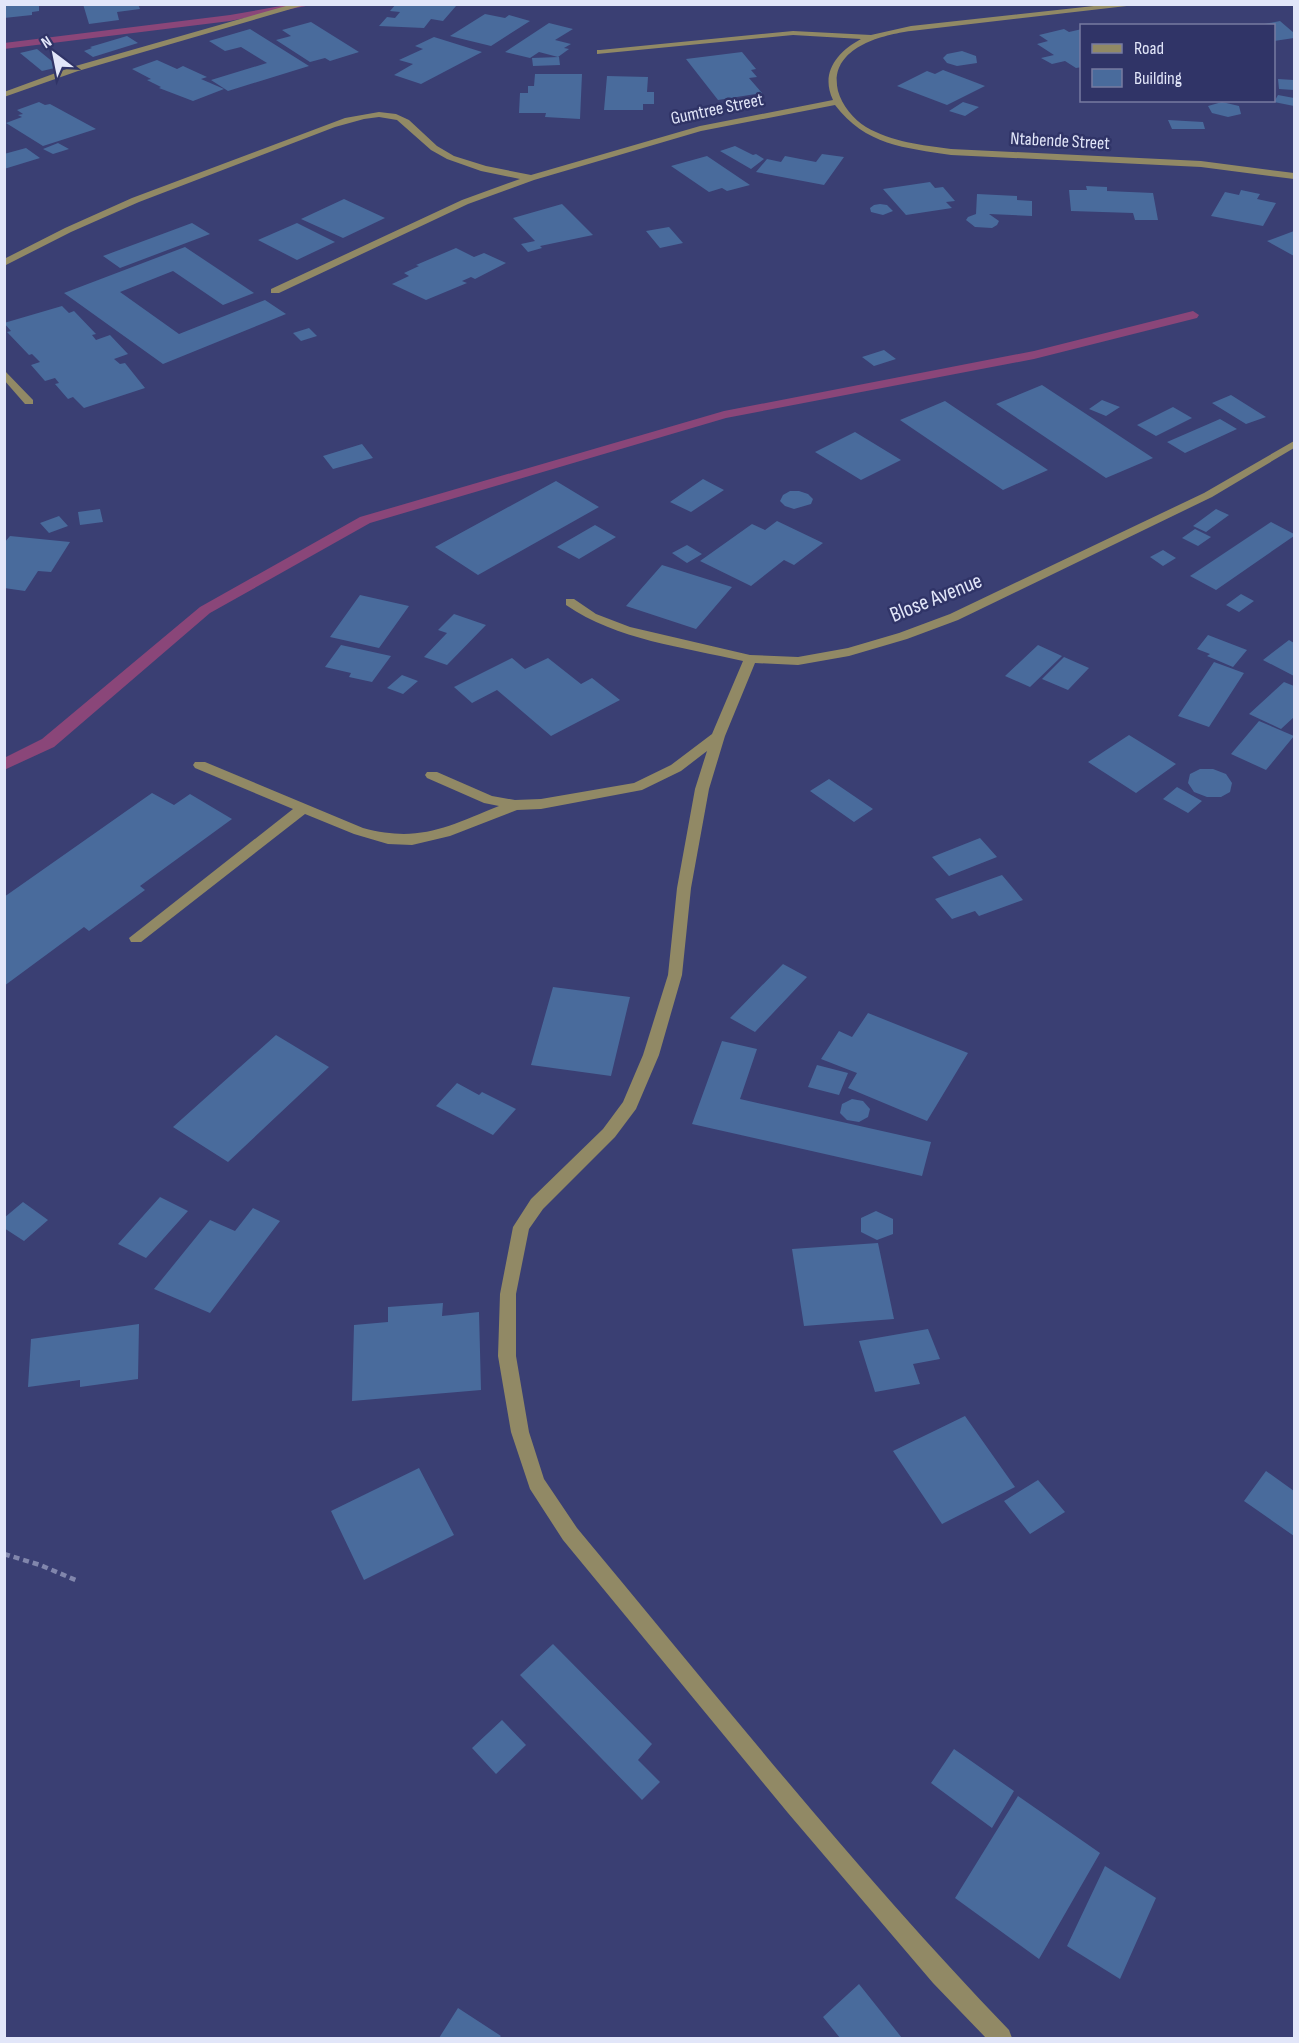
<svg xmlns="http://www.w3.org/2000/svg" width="1299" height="2043" font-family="'Sofia Sans Condensed',sans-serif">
<rect width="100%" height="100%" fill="#3a3f73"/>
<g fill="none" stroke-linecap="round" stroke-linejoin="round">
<path fill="#8a4679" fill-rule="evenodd" d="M292,4H316L230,21L4,49V43L230,15Z
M1193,311L1199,315L1197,318L1034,359L726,418L370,523L210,613L54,747L4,770V758L42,739L200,607L360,517L724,411L1034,351Z"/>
</g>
<path fill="#496b9c" d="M4,4H39V11L32,12V15L4,18Z
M83,4H138L140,9L117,12L119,20L89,24Z
M396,4H440L456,6L443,21L431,19L424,28L379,26L387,17L395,18L400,12L390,11Z
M485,14L505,18L509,15L530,21L491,46L450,36Z
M1280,21L1294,33V38L1274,41V26H1255Z
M311,22L359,52L330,61L325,58L310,62L276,40L291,36L282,30Z
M549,23L573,29L555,40L571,44L564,48L569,49L558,57L539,52L530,58L505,52Z
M250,29L309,66L228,91L211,80L267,63L241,47L225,51L209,41Z
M1064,29L1069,32L1082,29V67L1076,68L1065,61L1052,64L1041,58L1054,55L1037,44L1048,41L1039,35Z
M127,36L138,43L93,57L84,51L92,48L90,47Z
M434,37L482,52L421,84L394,75L413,64L399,60L423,49L415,46Z
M37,49L59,67L42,71L20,53Z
M962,51L976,56L977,63L957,66L947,63L943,58L947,54Z
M742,52L756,69L751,70L757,77L749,78L762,93L718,100L686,59Z
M559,57L560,65L533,66L532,58Z
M157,60L177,69L183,66L207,77L201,79L224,89L193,101L159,88L161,87L147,80L151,79L132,69Z
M943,70L985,86L947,105L897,86L927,71L935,74Z
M535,74H582L580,119L545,117L546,113H519L520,93H528V86H534Z
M607,76L648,77L647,92H654V104H643V110H604Z
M1278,79L1294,80V90L1279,89Z
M1278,95L1294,98V106L1274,102Z
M39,102L45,105L50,104L96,129L43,146L6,123L22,117L18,115L23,114L17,110Z
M963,102L979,107L965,116L949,111Z
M1222,102L1239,106L1241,114L1228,117L1212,113L1208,106Z
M1168,120L1203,122L1205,129H1172Z
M58,143L69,149L53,154L43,149Z
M735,146L753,155L756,154L764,159L751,169L720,151Z
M26,148L40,158L4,169V154Z
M822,154L844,157L824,185L756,172L767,159L781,162L785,156L816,162Z
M707,156L750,185L727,191L722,188L709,192L671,166Z
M930,182L935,188L943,187L955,201L946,202L952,208L906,215L883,189Z
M1086,186L1107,187V191L1153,193L1158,220H1135L1133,213L1071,211L1069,190H1087Z
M1241,190L1260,194L1257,199L1276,203L1263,226L1211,216L1225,192L1239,195Z
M977,194L1017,196V200L1032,201V216L989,214L999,221L997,225L992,228L975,227L966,220L968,217L976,214Z
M344,199L385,218L343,238L301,219Z
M562,204L593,235L540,246L542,248L528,252L521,244L535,241L513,218Z
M880,204L887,205L893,211L883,215L871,212L870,208L874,205Z
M192,223L210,234L120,268L103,256Z
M297,223L335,242L297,260L258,240Z
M669,227L683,243L660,248L646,231Z
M1294,231V256L1267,241Z
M185,247L254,293L223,305L173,271L120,292L179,334L265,300L286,314L163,364L64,293Z
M456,248L474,257L484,253L506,263L475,279L471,277L462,281L467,283L426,300L392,284L409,276L404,273L419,266L416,265Z
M62,306L69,313L74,311L96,334L92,335L96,340L110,335L128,354L114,359L120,364L125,363L145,388L84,408L73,397L68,399L55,384L59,383L55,378L45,381L31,365L40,362L32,354L29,355L7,332L11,331L4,323Z
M309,328L317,336L301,341L293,333Z
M884,350L896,359L874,366L862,357Z
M1042,385L1153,458L1106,478L996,404Z
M1231,395L1266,417L1246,424L1212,403Z
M1102,400L1120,407L1106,416L1089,409Z
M945,401L1048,470L1003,490L900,420Z
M1173,407L1192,418L1156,436L1137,425Z
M1220,419L1237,429L1185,453L1167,442Z
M855,432L901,460L861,480L815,452Z
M362,444L373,458L333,469L323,456Z
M703,479L724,490L691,512L670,502Z
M556,481L599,507L478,575L435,547Z
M790,491H799L808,494L813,499L811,504L794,509L785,506L780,501L783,495Z
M100,509L103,522L80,525L78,512Z
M1216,509L1229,515L1206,532L1193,526Z
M59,516L68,526L49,533L40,523Z
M777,521L823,543L794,565L784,560L751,586L700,561L752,524L765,530Z
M1271,522L1294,534V536L1216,590L1190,576Z
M595,525L616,537L579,559L557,547Z
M1195,529L1211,537L1198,546L1182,538Z
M10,536L70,542L51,572L38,571L25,591L4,588V543Z
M687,545L702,554L687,563L672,553Z
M1163,550L1176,558L1163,566L1150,557Z
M662,565L732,587L696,629L626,606Z
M1241,594L1254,601L1239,612L1226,605Z
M360,595L409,606L379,648L330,637Z
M454,614L486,625L447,665L424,657L447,633L438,630Z
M1208,635L1247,650L1233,667L1207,656L1210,654L1197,649Z
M1289,640L1294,643V676L1263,660Z
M341,645L391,656L372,682L349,677L351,673L325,667Z
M1038,645L1062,656L1030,687L1005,676Z
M1064,657L1089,668L1068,690L1042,679Z
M512,658L525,669L548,658L581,684L592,678L620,700L551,736L497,690L472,703L454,687Z
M1214,662L1244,673L1209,727L1178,716Z
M402,675L418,681L403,694L387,688Z
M1284,682L1294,686V717L1281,729L1249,714Z
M1259,721L1294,736L1266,770L1231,754Z
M1129,735L1176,764L1136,793L1088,762Z
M1200,769H1213L1226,774L1232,783L1230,792L1221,797H1207L1194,792L1188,783L1190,774Z
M829,779L873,809L854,822L810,791Z
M1177,787L1202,801L1188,813L1163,799Z
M152,793L174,805L190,794L232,819L140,886L145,890L89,931L84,927L4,986V897Z
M980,838L997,857L949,876L932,857Z
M1002,875L1023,900L979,916L975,911L952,919L935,899Z
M783,964L807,977L755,1032L730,1018Z
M553,987L630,997L611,1076L531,1065Z
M868,1013L968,1053L927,1121L848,1088L857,1073L821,1059L839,1031L852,1037Z
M276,1035L329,1067L228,1162L173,1127Z
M722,1041L757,1049L740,1099L931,1142L922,1176L692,1124Z
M817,1065L848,1073L839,1095L808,1087Z
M457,1083L479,1095L482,1092L516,1109L493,1135L436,1106Z
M852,1099L863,1101L870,1109L868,1117L859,1122L847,1120L840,1113L842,1104Z
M160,1197L188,1211L146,1258L118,1244Z
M23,1202L48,1220L24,1241L4,1228V1218Z
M253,1208L280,1221L210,1313L154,1289L210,1220L235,1231Z
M876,1211L893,1219V1234L877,1240L861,1232V1218Z
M878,1243L894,1319L804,1326L792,1249Z
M443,1303L442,1316L479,1312L481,1390L352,1401L354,1325L388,1322V1307Z
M139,1324L138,1379L80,1387V1380L28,1387L31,1339Z
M928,1329L940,1359L913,1364L920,1384L875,1392L859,1341Z
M965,1416L1015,1487L942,1524L893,1451Z
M419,1468L454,1535L364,1580L331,1511Z
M1266,1471L1294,1491V1536L1244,1501Z
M1038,1480L1065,1512L1030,1534L1004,1501Z
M553,1644L652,1744L638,1760L660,1782L642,1800L520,1675Z
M502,1720L526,1745L496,1774L472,1748Z
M954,1749L1014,1791L992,1828L931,1783Z
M1018,1796L1100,1853L1039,1959L955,1898Z
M1105,1866L1156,1898L1120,1979L1067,1946Z
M859,1984L902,2038H840L823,2017Z
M458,2008L501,2036L499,2038H439Z"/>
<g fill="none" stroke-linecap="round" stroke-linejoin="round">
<path stroke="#8186ac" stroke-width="4.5" stroke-dasharray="6 4" stroke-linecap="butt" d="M4,1554L40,1565L78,1581"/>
<path fill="#918965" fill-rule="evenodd" d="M293,4H308L78,71L4,97V92L72,67Z
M1112,4H1144L911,31C880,35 828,49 838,91C842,105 853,119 866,127C892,142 922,145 951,149L1201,161L1294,173V179L1201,167L951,155C905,148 865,145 835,105L701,131L534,180L468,204L279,293H271V289L462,200L520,179L481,171L447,159L431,150L397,120L379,117L364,119L335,127L139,202L71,232L4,266V259L65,228L132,198L345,118L379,112L396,114L409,120L437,146L454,156L486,166L531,175L700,126L833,100C820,73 837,52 861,39L793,35L597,54V50H600L793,31L871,35L911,26Z
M4,370L33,400V404H25L4,380Z
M1294,441V448L1212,497L958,620L907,639L849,656L798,665L755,663L725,736L709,789L691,888L682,975L659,1055L636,1109L615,1137L543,1209L529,1229L516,1294V1356L529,1432L544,1479L577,1528C718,1697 856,1871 1009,2030L1012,2038H986L933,1983L788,1813L563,1540L530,1489L511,1432L498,1356L500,1294L513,1227L531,1199L603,1129L623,1102L643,1055L668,975L677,888L695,789L707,751L681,771L642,790L541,809L517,810L450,836L412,845L388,844L354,834L305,814L141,942H131L129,938L293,809L195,768L193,765L195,762H205L363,828C419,843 447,827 499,806L484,803L427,778L425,775L427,772H437L492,796L515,800L541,799L634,783L671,765L712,734L743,661C683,647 617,640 566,605V599H574L596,614L630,627L750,655L798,657L848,648L899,633L950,614L1204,493Z"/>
</g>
<g text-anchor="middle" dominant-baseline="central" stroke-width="5" stroke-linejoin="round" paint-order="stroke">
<g font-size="18" fill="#e2e6f9" stroke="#303467">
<text transform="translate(717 109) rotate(-12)">Gumtree Street</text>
<text transform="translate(1060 141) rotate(3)">Ntabende Street</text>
</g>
<g font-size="22" fill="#e2e6f9" stroke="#303467">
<text transform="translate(936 598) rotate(-22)">Blose Avenue</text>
</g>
</g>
<rect width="1299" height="2043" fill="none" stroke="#e2e6f9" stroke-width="12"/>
<rect x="1080" y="24" width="195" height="78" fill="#303467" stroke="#777ba1" stroke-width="1.5"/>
<rect x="1092" y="44" width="30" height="9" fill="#918965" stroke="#777ba1" stroke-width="1.5"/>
<text x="1134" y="54" font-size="18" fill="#e2e6f9">Road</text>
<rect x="1092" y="69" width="30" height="18" fill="#496b9c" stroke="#777ba1" stroke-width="1.5"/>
<text x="1134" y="84" font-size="18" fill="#e2e6f9">Building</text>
<g transform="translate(54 54) rotate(328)" stroke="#303467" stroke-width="4.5" paint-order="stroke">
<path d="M0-4.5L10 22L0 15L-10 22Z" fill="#e2e6f9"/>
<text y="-9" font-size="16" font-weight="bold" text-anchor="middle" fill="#e2e6f9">N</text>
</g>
</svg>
